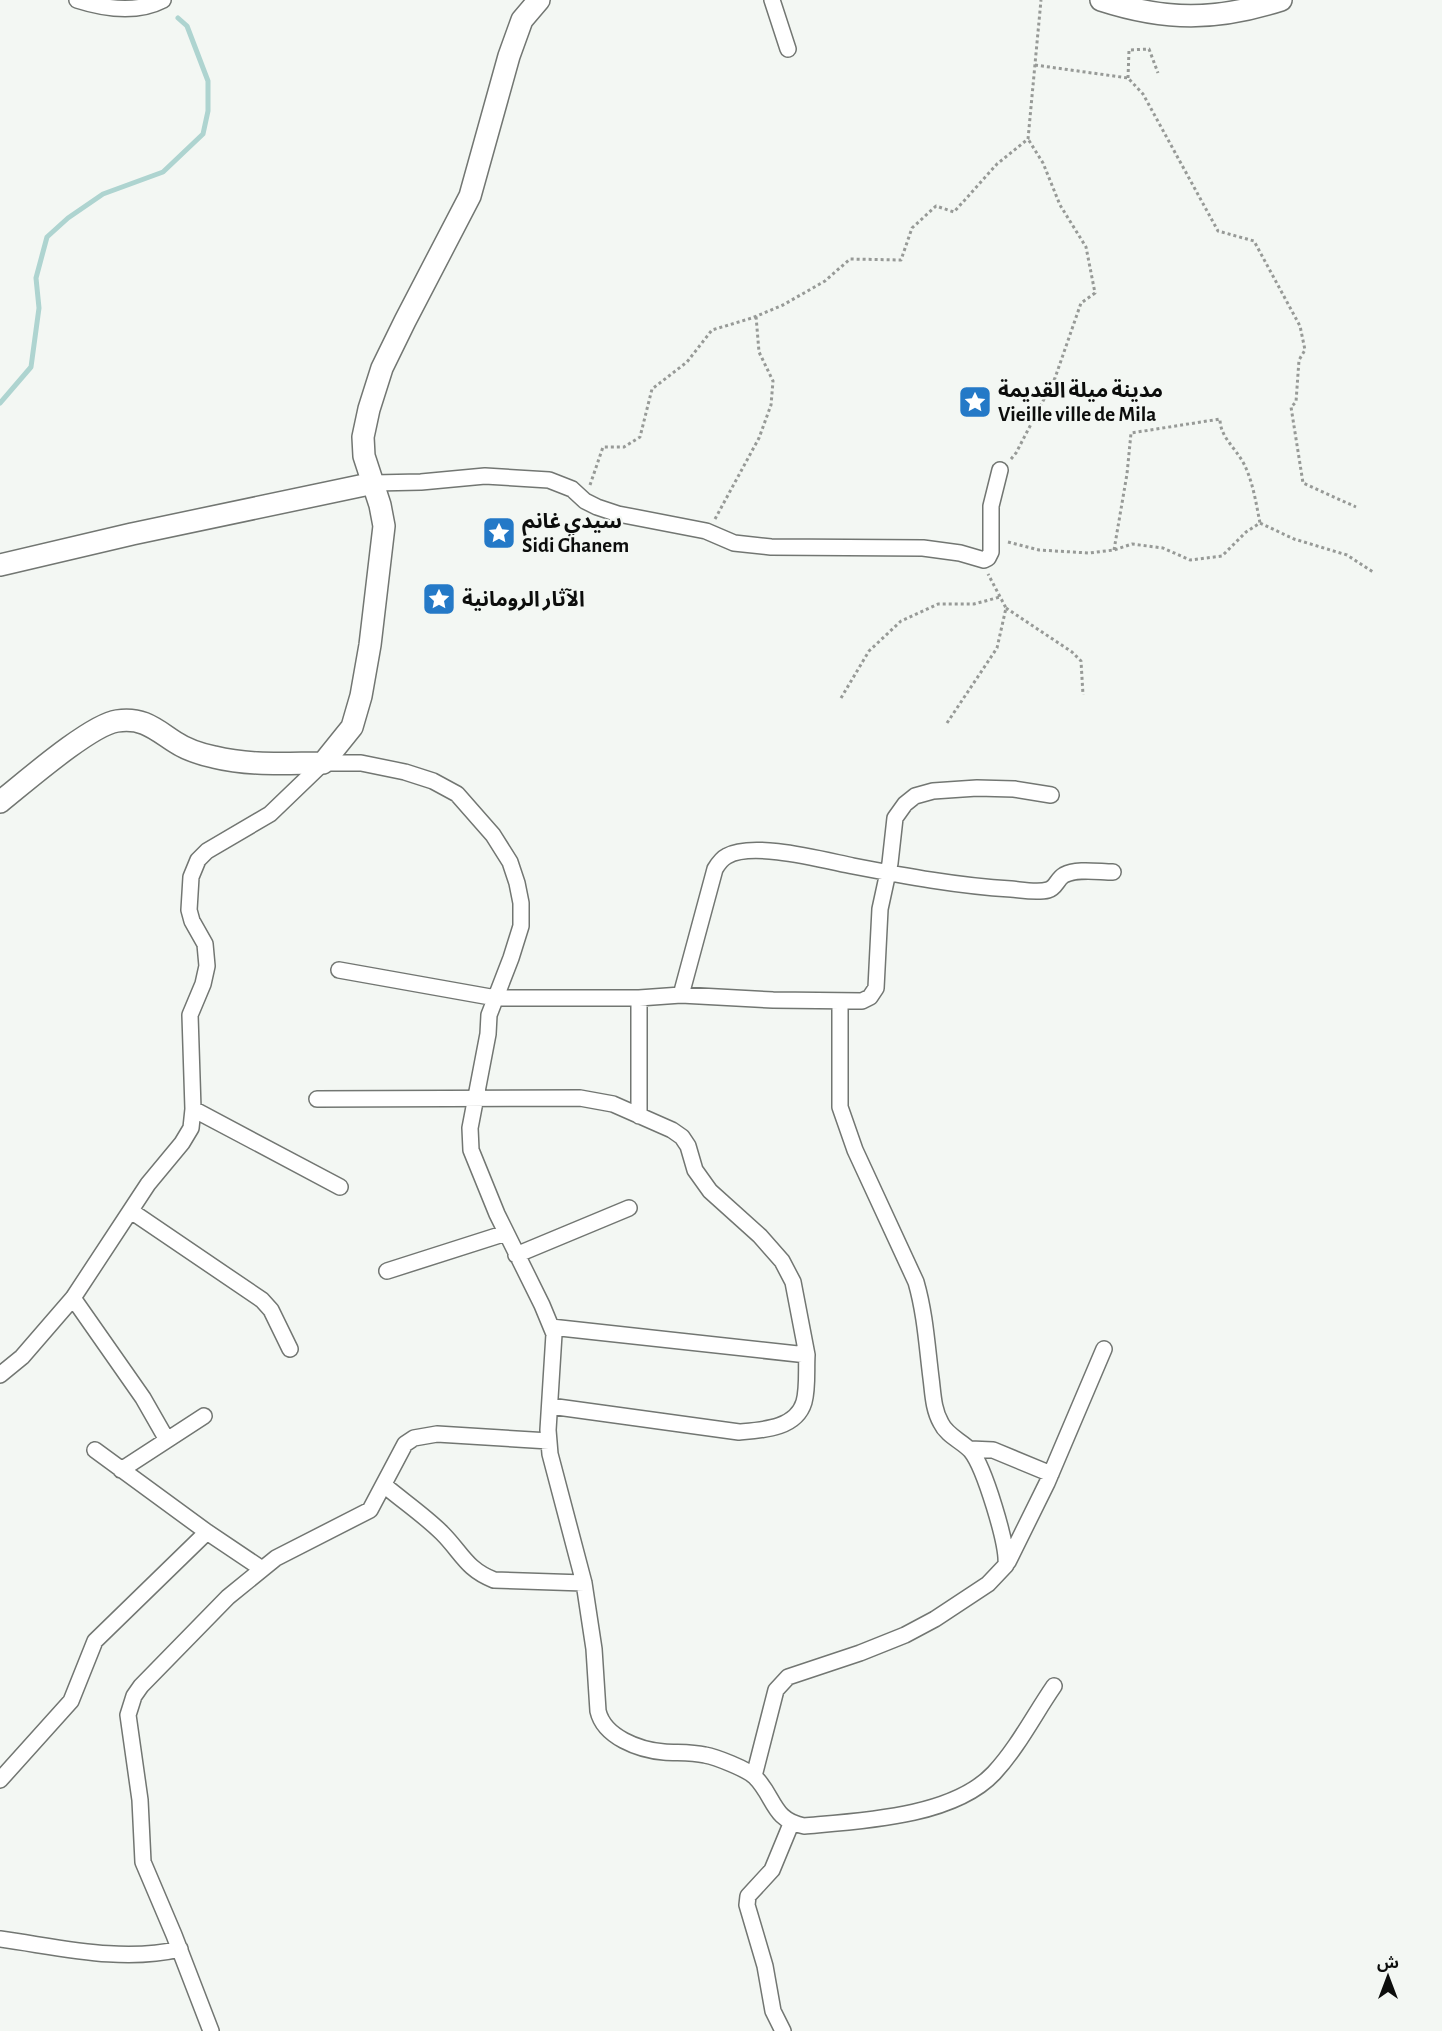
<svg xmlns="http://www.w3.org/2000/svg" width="1442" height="2031" font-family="'Alegreya Sans','Noto Sans Arabic',sans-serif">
<rect width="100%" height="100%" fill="#f3f7f3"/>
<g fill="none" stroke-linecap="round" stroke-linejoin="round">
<path stroke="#aed4d0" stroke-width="5" d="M0,403L31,367L39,308L36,278L47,237L68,218L103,194L163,172L203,134L208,111V81L187,26L178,18"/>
<defs>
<path id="minor" d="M77,0C105,9 136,14 163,0
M772,0L788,49
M374,483L421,482L485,476L549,480L572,489L585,501L597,507L618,514L706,531L734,543L771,547L923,548L960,553L984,560L988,558L991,552V506L1000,470
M339,970L496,998H639L681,995L773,1000L862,1001L870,997L876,988L880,909L890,863L895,818L905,804L915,796L933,791L977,788L1014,789L1051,795
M681,995L715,869C718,864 721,859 727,856C753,841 823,860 853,866C905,876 958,886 1011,889C1022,890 1037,893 1048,890C1056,888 1057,879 1064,875C1077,868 1099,872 1113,872
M317,1099L580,1098L613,1104L672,1130L682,1137L688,1146L695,1170L710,1191L760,1236L782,1261L793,1282L807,1355L551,1327
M193,1109L340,1187
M639,1116V998
M131,1211L262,1300L271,1310L290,1349
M516,1255L629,1208
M387,1271L506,1233
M73,1298L143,1398L167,1440
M0,1375L22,1357L73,1298L148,1184L182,1143L191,1128L193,1109L190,1015L203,984L207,966L205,944L192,921L189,910L191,877L198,860L207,851L270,814L323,763H361L405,772L433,781L457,794L493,835L510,862L517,883L521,903V926L511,958L489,1015L488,1034L470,1128L471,1150L497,1214L542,1305L554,1334L548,1430L550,1454L584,1583L594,1649L598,1711C604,1737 639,1750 664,1752C677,1753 691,1752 705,1755C716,1757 747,1769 755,1777C775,1797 772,1820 804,1826C861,1821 953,1817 994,1773C1018,1747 1034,1715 1054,1686
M550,1406L739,1432C762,1430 796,1429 804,1402C808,1388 806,1369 807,1355
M970,1449L993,1450L1051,1474
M95,1450L207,1532L262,1569
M121,1470L204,1416
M384,1485C403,1501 425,1516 442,1533C462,1553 466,1569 494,1580L584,1583
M1008,1562L1047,1483L1104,1349
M754,1776L776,1690L788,1677L860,1653L905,1635L935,1619L988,1584L1006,1565C1008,1544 984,1467 971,1451C962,1441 947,1436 941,1423C933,1409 933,1393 931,1378C927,1346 925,1313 916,1282L855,1150L840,1107V1001
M0,1780L71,1701L95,1641L207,1532
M0,1939C59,1947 121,1963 180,1949
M211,2031L174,1935L143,1862L140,1800L128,1715L134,1696L141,1686L228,1597L276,1558L370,1510L405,1444L414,1438L437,1434L549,1441
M783,2031L773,2011L765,1966L747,1905L748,1896L772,1870L791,1824"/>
<path id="secondary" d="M1101,0C1166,21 1216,21 1281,0
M0,565L132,534L374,483
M0,802C24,783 90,725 117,721C143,717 155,729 175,742C187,750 200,754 214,757C250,766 287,763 323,763L352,727L361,696L370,645L384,526L380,505L364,456L363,437L369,409L382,368L405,321L470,196L509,56L522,20L539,0"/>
</defs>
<use href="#minor" stroke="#727672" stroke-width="18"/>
<use href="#secondary" stroke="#727672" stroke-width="24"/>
<path stroke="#979a97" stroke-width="3" stroke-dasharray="3 3" stroke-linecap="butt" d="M1035,65L1128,78L1143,94L1218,231L1254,241L1300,326L1305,350L1299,360L1296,402L1291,407L1303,483L1356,507
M1128,78L1129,50L1149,49L1158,73
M1011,459L1016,453L1055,378L1081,303L1095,293L1086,247L1060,205L1043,163L1028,139
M590,485L603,447H624L640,437L652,389L687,362L712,330L752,318L783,305L825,281L850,259L901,260L912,228L936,206L954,212L997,164L1028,139L1041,0
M715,519L759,438L771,405L773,381L759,352L756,316
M1008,542L1039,550L1089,553L1114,550L1132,544L1163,548L1190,560L1222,556L1246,532L1260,523L1294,539L1347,555L1373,572
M1114,550L1127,474L1131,433L1220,419C1220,437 1235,447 1244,464C1253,482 1256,503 1260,523
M1006,608L1072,652L1081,661L1083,695
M841,698L869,651L901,621L938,604H974L1000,597
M947,723L997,648L1006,608L988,574"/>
<use href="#minor" stroke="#fff" stroke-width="15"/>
<use href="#secondary" stroke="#fff" stroke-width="21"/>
</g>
<defs>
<symbol id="sight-square" viewBox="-11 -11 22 22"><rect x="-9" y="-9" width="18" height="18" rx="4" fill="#2479c7" stroke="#f3f7f3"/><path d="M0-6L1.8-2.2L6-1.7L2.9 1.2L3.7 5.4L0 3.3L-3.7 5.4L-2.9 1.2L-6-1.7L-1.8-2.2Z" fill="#fff"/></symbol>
</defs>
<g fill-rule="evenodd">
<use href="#sight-square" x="956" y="383" width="38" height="38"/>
<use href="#sight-square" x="480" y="514" width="38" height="38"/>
<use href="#sight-square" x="420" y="580" width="38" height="38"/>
</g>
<g text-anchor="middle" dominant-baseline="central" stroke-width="4.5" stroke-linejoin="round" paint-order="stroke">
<g font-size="21" font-weight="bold" fill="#0c0d0c" stroke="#f3f7f3" text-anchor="start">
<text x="998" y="390">مدينة ميلة القديمة<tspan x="998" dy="24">Vieille ville de Mila</tspan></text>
<text x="522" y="521">سيدي غانم<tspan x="522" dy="24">Sidi Ghanem</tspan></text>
<text x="462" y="599">الآثار الرومانية</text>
</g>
</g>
<g transform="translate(1388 1977)" stroke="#f3f7f3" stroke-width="4.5" paint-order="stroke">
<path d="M0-4.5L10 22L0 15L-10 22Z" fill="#0c0d0c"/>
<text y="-9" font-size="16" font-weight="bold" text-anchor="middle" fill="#0c0d0c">ش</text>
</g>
</svg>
